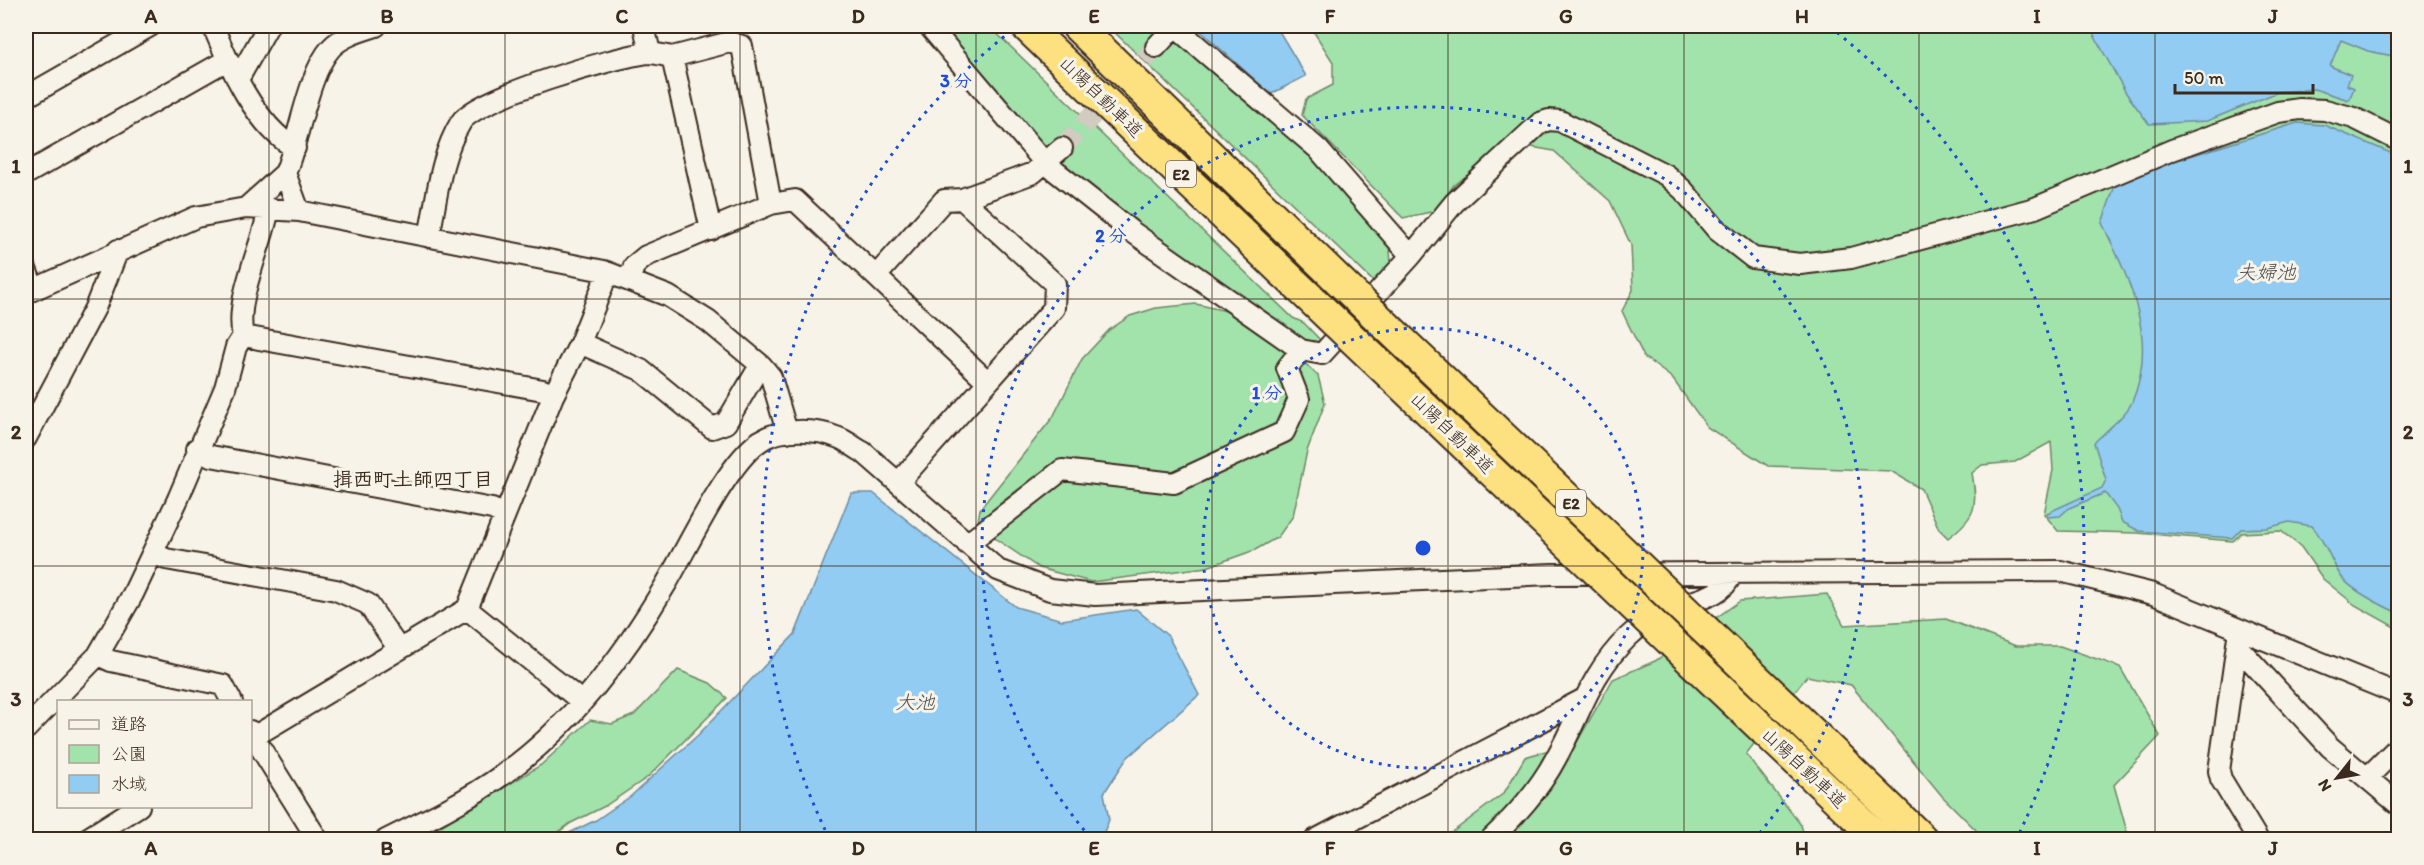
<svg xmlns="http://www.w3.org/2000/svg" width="2424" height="865" font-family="Itim,'Klee One',sans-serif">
<rect width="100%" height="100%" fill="#f7f3e8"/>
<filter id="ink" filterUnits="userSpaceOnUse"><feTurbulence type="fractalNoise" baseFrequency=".0167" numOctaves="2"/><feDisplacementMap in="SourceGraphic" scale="12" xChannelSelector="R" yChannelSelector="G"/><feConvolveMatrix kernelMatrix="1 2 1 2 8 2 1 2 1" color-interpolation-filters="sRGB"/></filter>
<g filter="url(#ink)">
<path fill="#a2e2ab" stroke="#6e8664" stroke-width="1.5" d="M938,26H989L1293,318L1304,323L1322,342L1312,346L1118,213L1062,166V159L1050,149H1044Z
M1108,26H1159L1157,35L1168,44L1183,42L1318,162L1390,249L1391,265L1377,285Z
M1310,26H2398V629L2355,605L2323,579L2301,547L2281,531L2241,533L2233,541L2137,533L2058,531L2044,514L2053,470L2051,442L2015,462L1982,465L1972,473C1978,507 1976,517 1948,538L1939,529L1921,489L1891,471L1768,466L1707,427L1672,378L1644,357L1622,311L1633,290L1631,245L1610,201L1554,151L1526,146L1494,156L1454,185L1435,211L1403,218L1302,115L1306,99L1333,85V62Z
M1196,304L1235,313L1281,340L1318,376L1325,403L1307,451L1293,516L1278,537L1255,550L1207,567L1091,582L1039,568L984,531L978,521L980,509L1053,417L1082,359L1109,330L1130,316L1156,308Z
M1827,594L1844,625L1946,619L2016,646H2060L2120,667L2160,736L2114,785L2129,839H1985L1942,796L1851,685L1807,676L1746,754L1801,825L1805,839L1442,840L1504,793L1525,757L1577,742L1613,679L1655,661L1740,601Z
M678,670L710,683L727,698L648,777L605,806L571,823L549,839H419L541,765L590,720L612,724L634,715Z"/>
<path fill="#92ccf2" stroke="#6f8b9d" stroke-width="1.5" d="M1195,26H1276L1306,76L1271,94Z
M2089,26H2398V57L2368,51L2341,40L2330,66L2351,75L2347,85L2354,88L2349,100L2314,89L2278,92L2207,121L2149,124L2126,93Z
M2297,123L2324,125L2398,156V613C2383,606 2349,589 2340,575C2330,558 2325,541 2312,526L2289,522L2267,528L2241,529L2232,538L2139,531L2122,522L2117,509L2105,493L2069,508L2060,516L2047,517V513L2102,488L2106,480L2094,443C2105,431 2125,417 2132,402C2159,339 2129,279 2102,223L2115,185L2174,161Z
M851,493H873L1016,607L1062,620L1136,609L1168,636L1199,695L1127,758L1104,793L1109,820L1101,839H557L596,820L631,796L698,735L795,634Z"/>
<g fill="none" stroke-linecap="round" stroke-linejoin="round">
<path stroke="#d1cbc0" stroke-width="20" stroke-dasharray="20 10" stroke-linecap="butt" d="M1062,148L1156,47"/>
<defs>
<path id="minor" d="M213,26C230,67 255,125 295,148
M644,26L650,53
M929,26L1045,163L1131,231L1301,350L1322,354L1411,256L1454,203L1540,123L1549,120L1560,121L1666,175L1683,190L1717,230L1753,258L1800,264L1851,258L2035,208L2172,150L2278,112L2300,109L2325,110L2354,118L2398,140
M1174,26L1318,149L1411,256
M1156,47L1175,26
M672,57L730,42L742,46L771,204
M236,77L241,74L268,26
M26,97L150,26
M26,174L227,60
M962,199L1033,173L1062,148
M246,208L285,173
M299,211L285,173C299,140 308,73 331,48C342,36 361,31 376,26
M429,237C437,198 440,156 461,122C477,97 616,56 649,53C656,53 665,56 672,57L711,230
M26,269L33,288
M877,275L944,200L962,199L1055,284L1054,308L899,482
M630,279L634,266L646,256L771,204L795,200L988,382
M26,293L196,217L246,208L299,211L604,271L668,296L708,321L762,366L771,377L787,432
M243,336L543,390L553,396
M580,343L641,370L712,428L726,423L755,374L762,366
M26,438L95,308L118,250
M197,449L211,456L492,509L505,515
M967,544L1062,470L1174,483L1284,432L1299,399L1287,368L1301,350
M153,553L166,559L336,590L368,604L398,648
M467,609L581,701
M2238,637L2219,771L2221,779L2258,840
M2237,646L2330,747L2398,804
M98,655L111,661L223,685L232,702
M26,729L98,655L133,594L178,499L225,388L236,347L243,336C234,300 263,245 269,208
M250,731L318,840
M250,739L467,609L553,396L580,343L603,285L604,271
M2367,778L2398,747
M85,840L139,806
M386,840C427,820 468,800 505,773C571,726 625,654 666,584C688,547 726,464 760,441C781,427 817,429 839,438C847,441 855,448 863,452L998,570L1050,590L1095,595L1552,574L2060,571L2153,594L2398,694
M1315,840L1582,700
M1490,840C1516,815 1539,790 1556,758C1581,714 1589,675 1628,637C1640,625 1655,616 1670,609C1691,600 1723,598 1731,575"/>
<path id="highway" d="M1026,26L1336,323
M1077,26L1357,298
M1786,707L1923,840
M1765,731L1880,840"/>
</defs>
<use href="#minor" stroke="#3b2a1e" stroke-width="24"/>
<use href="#highway" stroke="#3b2a1e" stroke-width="34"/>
<use href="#minor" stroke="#f7f3e8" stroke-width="20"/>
<use href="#highway" stroke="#fde080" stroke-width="30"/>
<defs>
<path id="highway-bridge" d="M1357,298L1786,707
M1336,323L1765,731"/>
</defs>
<use href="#highway-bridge" stroke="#3b2a1e" stroke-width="34" stroke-linecap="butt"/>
<use href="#highway-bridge" stroke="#fde080" stroke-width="30"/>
</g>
</g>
<path fill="none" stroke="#3b2a1e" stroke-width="1.5" stroke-opacity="0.55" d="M269,26V840M505,26V840M740,26V840M976,26V840M1212,26V840M1448,26V840M1684,26V840M1919,26V840M2155,26V840M26,299H2398M26,566H2398"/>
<g fill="none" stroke="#1d4ed8" stroke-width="3" stroke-dasharray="3 6">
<circle cx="1423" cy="548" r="220"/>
<path d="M1090 837A441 441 0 1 1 1756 837"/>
<path d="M829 838A661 661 0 0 1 1016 27M1830 27A661 661 0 0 1 2017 838"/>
</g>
<g text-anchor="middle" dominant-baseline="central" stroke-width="6" stroke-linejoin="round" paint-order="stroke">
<g fill="#f7f3e8" stroke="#73665b" stroke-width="1.5">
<rect x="1166" y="161" width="30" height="26" rx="4.5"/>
<rect x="1556" y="490" width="30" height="26" rx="4.5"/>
</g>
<g font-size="16" font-weight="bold" fill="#3b2a1e">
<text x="1181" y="174">E2</text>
<text x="1571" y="503">E2</text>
</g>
<g font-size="18" fill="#3b2a1e" stroke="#f7f3e8">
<text transform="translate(1101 97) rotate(44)">山陽自動車道</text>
<text transform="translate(1452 433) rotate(44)">山陽自動車道</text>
<text transform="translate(1804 768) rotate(43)">山陽自動車道</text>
</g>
<g font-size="20" font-style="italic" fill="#515253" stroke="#f7f3e8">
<text x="2266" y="272">夫婦池</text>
<text x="915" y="702">大池</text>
</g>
<g font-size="20" font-weight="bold" fill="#3b2a1e" stroke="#f7f3e8">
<text x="413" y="479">揖西町土師四丁目</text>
</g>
</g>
<circle cx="1423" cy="548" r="9" fill="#1d4ed8" stroke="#f7f3e8" stroke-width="3"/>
<g font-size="18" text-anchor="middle" font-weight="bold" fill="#1d4ed8" stroke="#f7f3e8" stroke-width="6" stroke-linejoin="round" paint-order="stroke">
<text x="956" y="87">3 分</text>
<text x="1111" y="242">2 分</text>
<text x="1267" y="399">1 分</text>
</g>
<rect width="2424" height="865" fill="none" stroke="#f7f3e8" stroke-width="66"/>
<rect x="57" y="700" width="195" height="108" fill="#f7f3e8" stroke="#aca397" stroke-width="1.5"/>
<rect x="69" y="720" width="30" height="9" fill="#f7f3e8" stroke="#aca397" stroke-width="1.5"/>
<text x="111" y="730" font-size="18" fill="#3b2a1e">道路</text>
<rect x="69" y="745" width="30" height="18" fill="#a2e2ab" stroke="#aca397" stroke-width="1.5"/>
<text x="111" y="760" font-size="18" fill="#3b2a1e">公園</text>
<rect x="69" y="775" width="30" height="18" fill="#92ccf2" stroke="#aca397" stroke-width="1.5"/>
<text x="111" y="790" font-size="18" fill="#3b2a1e">水域</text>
<g transform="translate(2337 778) rotate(239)" stroke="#f7f3e8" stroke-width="4.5" paint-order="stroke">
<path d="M0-4.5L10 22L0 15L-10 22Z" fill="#3b2a1e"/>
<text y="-9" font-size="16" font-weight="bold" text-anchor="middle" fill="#3b2a1e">N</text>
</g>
<path d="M2175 84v9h138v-9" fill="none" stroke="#3b2a1e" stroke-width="3"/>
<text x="2184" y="84" font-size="18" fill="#3b2a1e" stroke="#f7f3e8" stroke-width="4.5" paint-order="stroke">50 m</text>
<rect x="33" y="33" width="2358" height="799" fill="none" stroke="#3b2a1e" stroke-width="2"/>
<g font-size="20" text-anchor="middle" font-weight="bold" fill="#3b2a1e">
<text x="151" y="23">A</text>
<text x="387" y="23">B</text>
<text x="622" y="23">C</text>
<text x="858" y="23">D</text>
<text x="1094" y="23">E</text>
<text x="1330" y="23">F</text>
<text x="1566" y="23">G</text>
<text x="1802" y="23">H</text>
<text x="2037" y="23">I</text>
<text x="2273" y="23">J</text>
<text x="16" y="173">1</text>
<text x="2408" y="173">1</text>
<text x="16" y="439">2</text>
<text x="2408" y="439">2</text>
<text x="16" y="706">3</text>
<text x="2408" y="706">3</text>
<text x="151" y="855">A</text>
<text x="387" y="855">B</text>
<text x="622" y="855">C</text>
<text x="858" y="855">D</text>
<text x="1094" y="855">E</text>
<text x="1330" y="855">F</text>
<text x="1566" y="855">G</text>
<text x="1802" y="855">H</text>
<text x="2037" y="855">I</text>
<text x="2273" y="855">J</text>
</g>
</svg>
